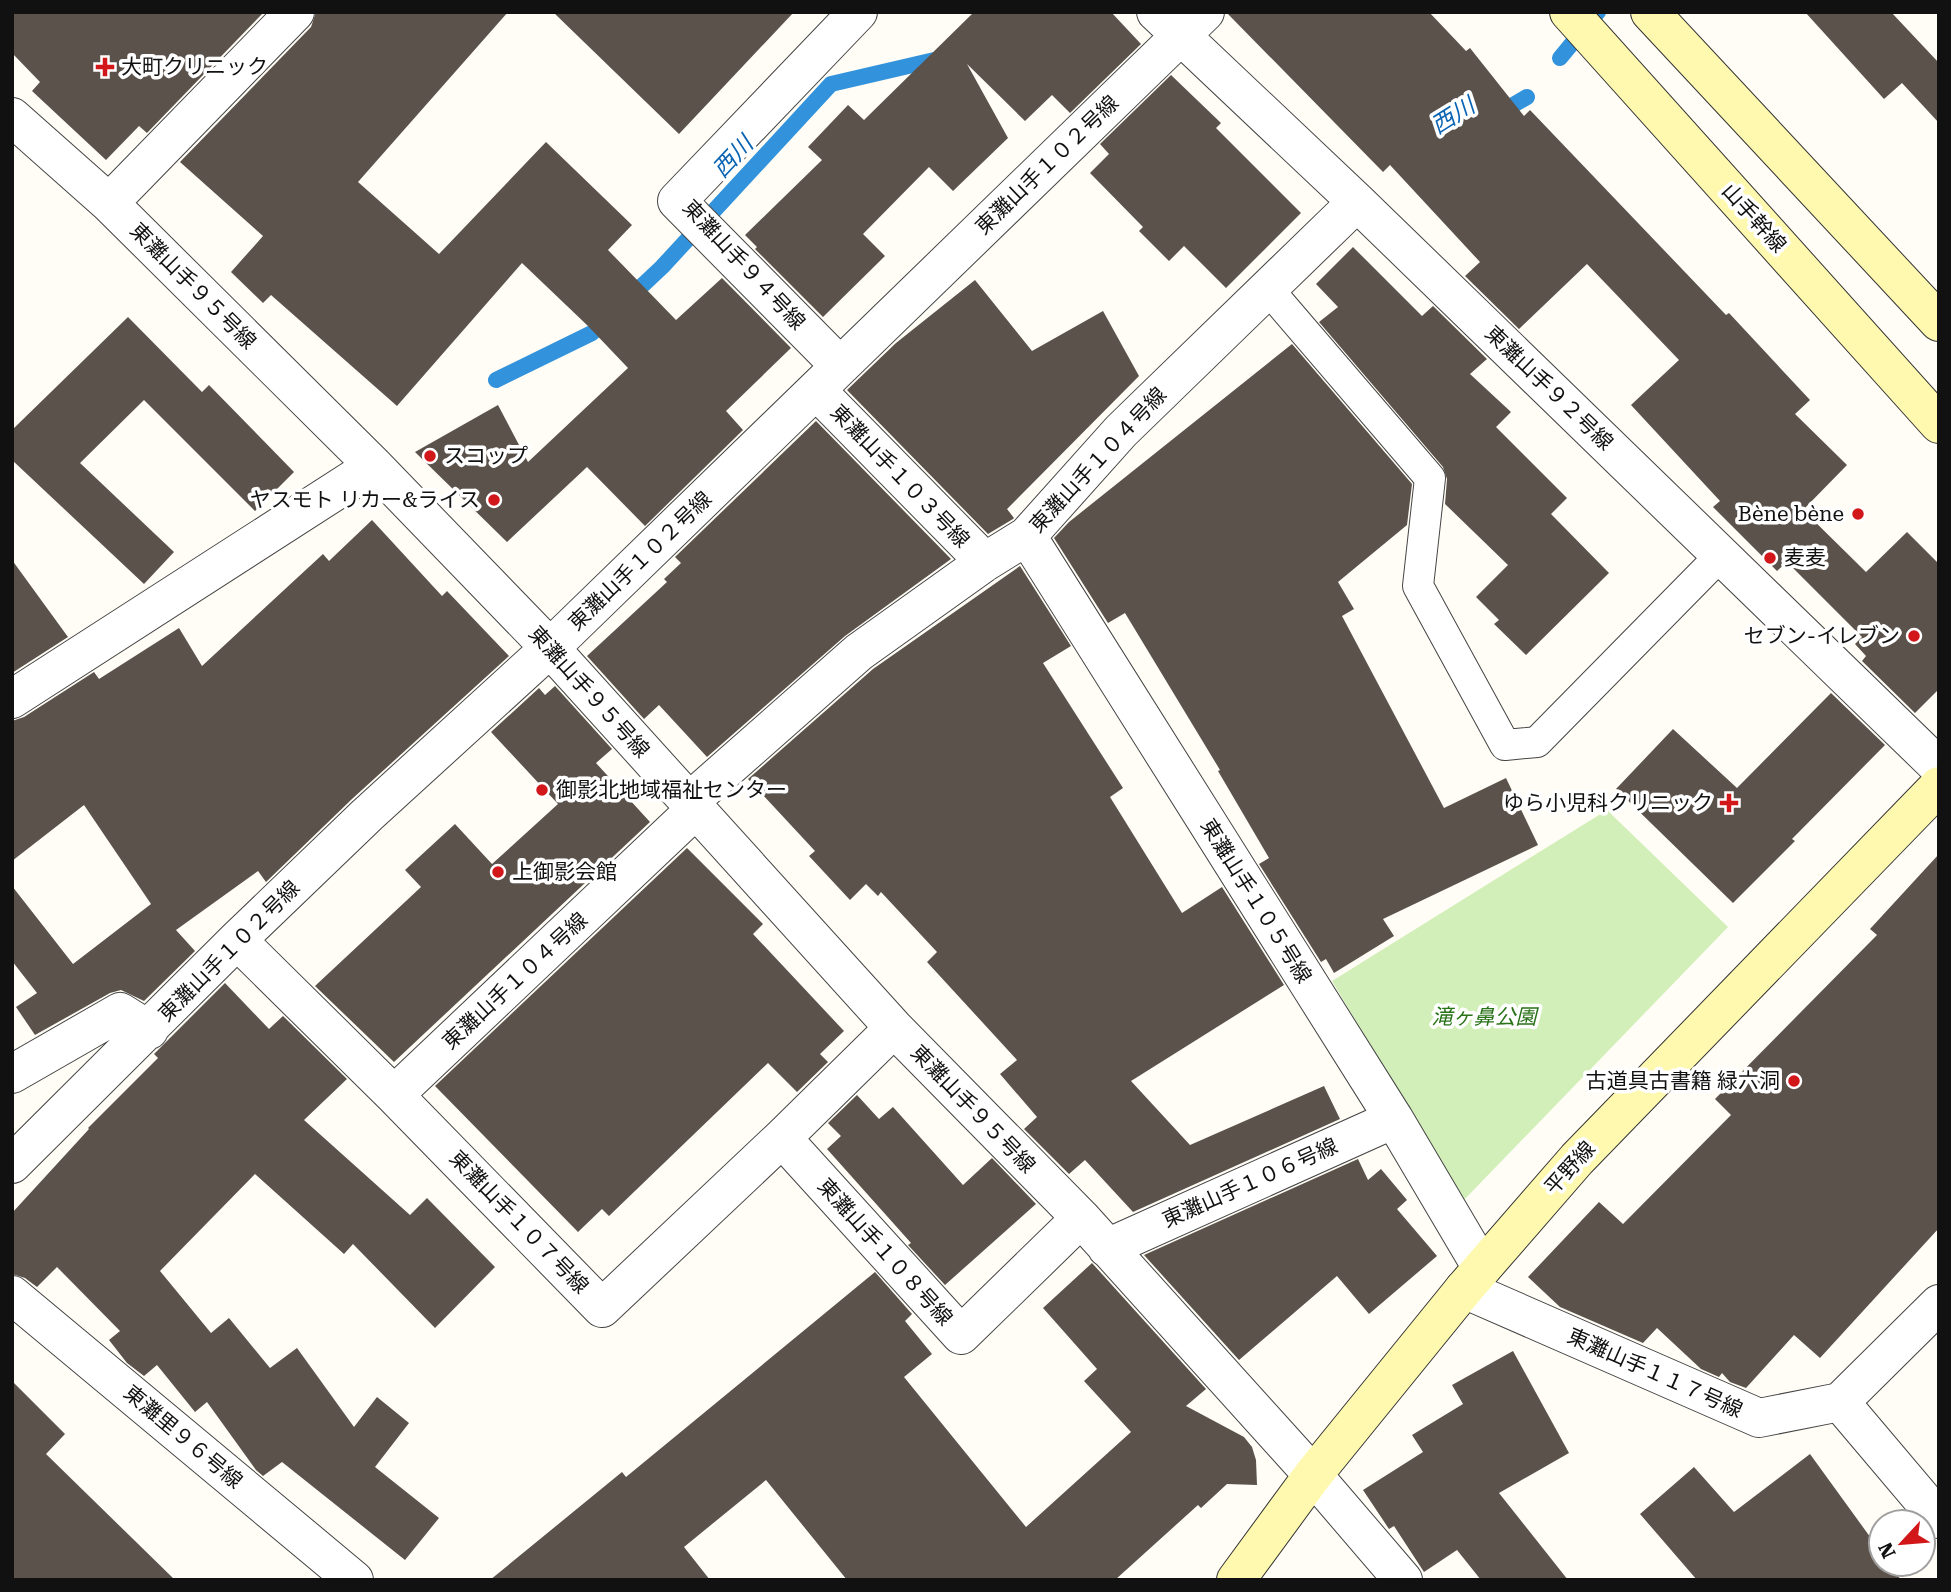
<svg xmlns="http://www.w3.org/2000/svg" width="1951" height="1592" font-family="'Roboto Serif','Noto Sans JP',serif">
<rect width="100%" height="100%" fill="#fffdf5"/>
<path fill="#d3efb9" d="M1607,810L1728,927L1463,1201L1332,981Z"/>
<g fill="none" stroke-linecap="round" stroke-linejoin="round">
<path stroke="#3293dc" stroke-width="16" d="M1560,58L1598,12
M1498,114L1527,97
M628,299L662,267L831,84L943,58
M496,380L592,333L609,317"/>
</g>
<path fill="#5b524c" d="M12,12H264L147,133L139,126L106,160L32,91L40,82L12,53Z
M316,12H508L358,182L439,254L546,142L632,225L608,250L676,320L722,278L791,348L726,411L743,430L645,526L587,467L507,542L415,452L498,405L528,462L628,368L588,326L522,263L397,406L271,295L263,303L231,272L263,236L180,162L311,27Z
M553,12H794L679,134Z
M974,12H1111L1141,44L1070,113L1052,95L1025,121L967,64L1008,138L953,191L929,167L863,234L885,256L823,317L755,249L757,247L745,235L822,160L808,147L848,105L864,120Z
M1226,12H1429L1466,51L1470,48L1524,116L1530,110L1726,315L1729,313L1810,400L1795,414L1847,465L1803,510L1866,572L1907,532L1939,564V689L1915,713L1862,661L1866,656L1855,644L1862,637L1787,562L1777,571L1713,507L1720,501L1631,405L1679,360L1587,264L1519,329L1465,276L1480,262L1390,165L1383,172Z
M1805,12H1891L1939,63V123L1902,83L1884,99Z
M1171,75L1221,123L1216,128L1301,213L1226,288L1184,246L1169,261L1139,231L1143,227L1090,173L1109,154L1100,144Z
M1353,247L1422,316L1433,306L1487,359L1470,374L1511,412L1496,427L1567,498L1551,514L1609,573L1526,655L1494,624L1499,620L1476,597L1508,565L1445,504L1447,479L1443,467L1319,322L1338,307L1316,284Z
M975,280L1032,351L1103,311L1139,376L1007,509L1014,518L1013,519L988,534L847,390L896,343Z
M128,317L202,392L209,385L294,472L255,511L144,400L80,463L174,552L144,584L12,460V430Z
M1292,344L1412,484L1407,525L1338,582L1354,609L1342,616L1444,808L1506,778L1538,845L1383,919L1394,936L1334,973L1326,959L1321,962L1259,864L1269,858L1218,771L1220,770L1125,613L1108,623L1054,538L1069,522Z
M816,421L951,559L845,636L707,757L659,705L644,719L587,656L667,582L664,579L681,563L675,557Z
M372,520L442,596L447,591L509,656L352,799L266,882L258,871L176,930L195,951L144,1001L121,990L110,993L35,1035L16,1007L37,993L12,961V886L73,964L151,904L84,805L12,861V721L24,717L94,672L99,679L179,628L202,666L323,554L329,561Z
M12,560L68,637L12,673Z
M1020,566L1071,646L1043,663L1123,788L1110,797L1182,913L1222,887L1284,985L1131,1081L1190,1145L1324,1086L1340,1119L1133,1212L1085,1160L1069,1174L1024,1129L1037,1117L1000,1074L1017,1060L927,962L937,952L881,892L878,896L866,884L850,900L809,856L815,851L748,779L873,669Z
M555,686L612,749L596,763L650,822L394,1062L315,986L421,887L405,870L455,824L492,864L558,804L491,732L539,688L545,695Z
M1831,693L1885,745L1792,839L1795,841L1733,903L1616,789L1673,729L1737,788Z
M687,848L763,924L753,934L844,1031L820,1054L828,1062L797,1092L768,1063L609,1216L602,1209L578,1232L435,1086Z
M1939,854V1228L1820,1358L1794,1335L1746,1388L1730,1382L1722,1373L1719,1377L1701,1369L1657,1328L1643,1343L1560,1307L1528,1277L1599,1202L1623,1224L1731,1115L1715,1099L1877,935L1870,929Z
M225,983L269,1029L283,1016L347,1079L304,1120L410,1215L427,1198L495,1267L435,1328L353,1244L344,1254L255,1174L160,1271L211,1333L229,1318L270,1368L297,1348L354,1427L377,1397L409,1423L375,1467L439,1518L405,1560L282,1462L263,1476L256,1470L207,1402L195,1412L157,1365L144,1376L127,1363L109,1340L120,1331L57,1267L37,1287L25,1278L12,1274V1213L89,1129L88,1128L158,1058L154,1054Z
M857,1095L879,1119L893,1107L963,1185L992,1158L1036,1204L945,1285L908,1245L911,1243L827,1149L841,1136L828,1123Z
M1358,1159L1368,1180L1381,1169L1407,1200L1397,1209L1437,1256L1369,1314L1337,1276L1239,1360L1144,1255Z
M1092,1263L1206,1389L1186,1406L1244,1437L1252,1447L1256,1460L1257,1485L1227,1484L1201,1508L1198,1505L1115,1580H847L766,1480L684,1547L710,1580H490L622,1472L626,1477L875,1272L912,1314L905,1321L932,1354L904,1377L1026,1527L1131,1432L1084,1381L1097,1369L1043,1308Z
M1513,1351L1569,1453L1499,1493L1568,1580H1481L1457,1550L1424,1572L1394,1526L1389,1529L1363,1490L1423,1452L1412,1435L1463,1404L1452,1385Z
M12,1381L65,1434L46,1454L175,1580H12Z
M1810,1454L1881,1552V1564H1889L1901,1580H1697L1640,1514L1694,1467L1734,1512Z"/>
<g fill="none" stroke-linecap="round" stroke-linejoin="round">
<defs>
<path id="lane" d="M1268,289L1430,478L1418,586L1505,745L1537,742L1721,555"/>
<path id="street" d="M1156,12L1357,202L1939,767
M12,117L109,203L374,466L550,648L894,1028L1081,1218L1313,1475L1403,1580
M109,203L295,12
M840,366L677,201L858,12
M816,390L985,562
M1027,536L1394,1119L1482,1268
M12,699L374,466
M689,802L859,652L985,562L1027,536L1121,431L1357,202
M237,940L394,1095L602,1308L782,1138L894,1028
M12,1074L120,1012L149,1030
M394,1095L696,809
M782,1138L961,1335L1081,1218
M12,1164L237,940L367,815L550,648L1205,12
M1107,1248L1394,1119
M1464,1289L1759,1418L1840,1402L1939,1304
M12,1295L354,1580
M1840,1402L1939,1519"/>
<path id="secondary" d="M1569,12L1939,424
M1650,12L1939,322
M1236,1580L1313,1475L1464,1289L1577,1159L1939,786"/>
</defs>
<use href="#lane" stroke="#444" stroke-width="32"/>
<use href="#street" stroke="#444" stroke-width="40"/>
<use href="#secondary" stroke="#333" stroke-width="40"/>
<use href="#lane" stroke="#fff" stroke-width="30"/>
<use href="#street" stroke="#fff" stroke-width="38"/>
<use href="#secondary" stroke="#fff9b0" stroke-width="38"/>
</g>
<g fill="#d2171a" stroke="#fff" stroke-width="2.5">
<path d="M101.5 56.5h7v7h7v7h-7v7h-7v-7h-7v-7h7z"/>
<circle cx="430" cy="456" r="7"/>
<circle cx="494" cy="500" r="7"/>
<circle cx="1858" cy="514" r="7"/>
<circle cx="1770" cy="558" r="7"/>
<circle cx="1914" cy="636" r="7"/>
<circle cx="542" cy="790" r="7"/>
<path d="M1725.5 792.5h7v7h7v7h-7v7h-7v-7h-7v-7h7z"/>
<circle cx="498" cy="872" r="7"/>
<circle cx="1794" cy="1081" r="7"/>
</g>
<g text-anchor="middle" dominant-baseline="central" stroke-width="7" stroke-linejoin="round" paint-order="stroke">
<g font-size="21" fill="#111" stroke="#fff" text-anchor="start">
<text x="121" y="67">大町クリニック</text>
<text x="444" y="456">スコップ</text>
<text x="480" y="500" text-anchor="end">ヤスモト リカー&amp;ライス</text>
<text x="1844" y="514" text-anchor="end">Bène bène</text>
<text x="1784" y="558">麦麦</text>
<text x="1900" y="636" text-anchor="end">セブン-イレブン</text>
<text x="556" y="790">御影北地域福祉センター</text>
<text x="1713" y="803" text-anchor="end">ゆら小児科クリニック</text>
<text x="512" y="872">上御影会館</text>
<text x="1780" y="1081" text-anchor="end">古道具古書籍 緑六洞</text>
</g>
<g font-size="21" fill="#111" stroke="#fff">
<text transform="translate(1047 165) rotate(-44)">東灘山手１０２号線</text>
<text transform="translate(1754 218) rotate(48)">山手幹線</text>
<text transform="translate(744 265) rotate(47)">東灘山手９４号線</text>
<text transform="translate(193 286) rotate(45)">東灘山手９５号線</text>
<text transform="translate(1549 388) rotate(44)">東灘山手９２号線</text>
<text transform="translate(1098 460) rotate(-47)">東灘山手１０４号線</text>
<text transform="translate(900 476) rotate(46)">東灘山手１０３号線</text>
<text transform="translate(640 561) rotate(-44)">東灘山手１０２号線</text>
<text transform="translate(589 692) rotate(48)">東灘山手９５号線</text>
<text transform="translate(1256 901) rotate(58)">東灘山手１０５号線</text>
<text transform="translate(229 951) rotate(-45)">東灘山手１０２号線</text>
<text transform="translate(515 981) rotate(-43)">東灘山手１０４号線</text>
<text transform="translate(973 1109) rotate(46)">東灘山手９５号線</text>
<text transform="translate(1570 1168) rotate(-48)">平野線</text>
<text transform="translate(1250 1183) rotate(-24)">東灘山手１０６号線</text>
<text transform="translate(519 1222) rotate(46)">東灘山手１０７号線</text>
<text transform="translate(885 1252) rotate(48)">東灘山手１０８号線</text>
<text transform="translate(1655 1373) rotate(24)">東灘山手１１７号線</text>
<text transform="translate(183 1437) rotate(40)">東灘里９６号線</text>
</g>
<g font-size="21" font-style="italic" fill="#287218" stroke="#fff">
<text x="1484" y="1017">滝ヶ鼻公園</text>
</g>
<g font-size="23" font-style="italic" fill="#0a64b3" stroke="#fff">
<text transform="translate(1453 116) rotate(-32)">西川</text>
<text transform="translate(733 157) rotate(-47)">西川</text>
</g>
</g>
<rect width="1951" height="1592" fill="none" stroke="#111111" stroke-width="28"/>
<g transform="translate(1902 1543) rotate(244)"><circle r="33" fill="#ffffff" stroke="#a0a0a0" stroke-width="2"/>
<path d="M0-5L12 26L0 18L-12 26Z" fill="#d2171a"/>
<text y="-10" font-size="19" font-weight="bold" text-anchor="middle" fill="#111111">N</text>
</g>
</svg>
